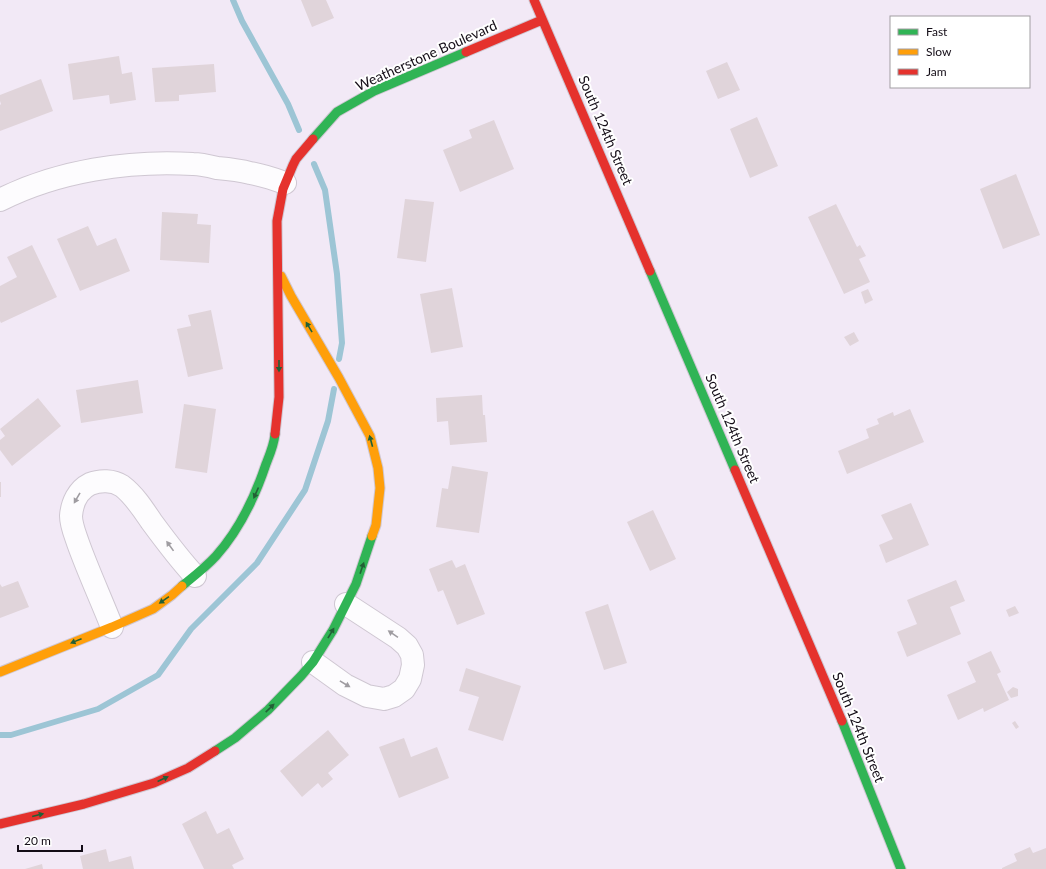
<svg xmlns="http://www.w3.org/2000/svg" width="1046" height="869" font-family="Lato,sans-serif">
<rect width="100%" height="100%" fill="#f2e9f6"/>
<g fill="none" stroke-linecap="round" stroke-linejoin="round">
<path stroke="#9dc5d5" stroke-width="6" d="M233,0L242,21L288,104L299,130
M314,164L325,190L337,274L342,343L339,359
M0,735H11L98,709L158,675L191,629L257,563L305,490L328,421L334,389"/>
</g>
<path fill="#e0d4da" d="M301,0H326L334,18L312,27Z
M119,56L122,74L132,72L136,100L110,104L109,95L73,100L68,64Z
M727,62L740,90L718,99L706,71Z
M214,64L216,92L179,95V101L155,102L152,68Z
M41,79L53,111L0,131V105L1,104L0,101V95Z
M757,117L778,166L750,178L730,129Z
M494,120L514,169L460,192L443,150L472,138L469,130Z
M1016,174L1040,235L1003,249L980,189Z
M405,199L434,202L426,262L397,258Z
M836,204L857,247L860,245L866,256L859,259L870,282L844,294L808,217Z
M162,212L198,214L197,224L211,225L209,263L160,260Z
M88,226L97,246L116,238L130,271L80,291L57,239Z
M32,245L57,297L1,323L0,321V286L17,277L7,257Z
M452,288L463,347L431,353L420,294Z
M868,289L873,300L865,304L861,292Z
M211,310L223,369L188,377L177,329L191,326L188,315Z
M854,332L859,341L850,346L844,337Z
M138,380L143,413L81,423L76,390Z
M482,395L483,415H485L487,442L450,445L448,421L437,422L436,398Z
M38,398L61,426L12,466L0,450V440L5,436L0,429Z
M184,404L216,409L207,473L175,468Z
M910,409L924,442L847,474L838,451L869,438L866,429L879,424L877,419L893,412L894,416Z
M452,466L488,472L479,533L436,527L442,488L448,489Z
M0,482H1V497H0Z
M911,503L929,545L886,563L879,545L893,539L881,515Z
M653,510L676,559L650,571L627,522Z
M452,560L456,568L465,564L485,614L457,625L443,590L438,592L429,569Z
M956,580L965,601L950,607L961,634L907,657L897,632L917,624L907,600Z
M18,581L29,607L0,618V584L2,587Z
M608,604L627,663L604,670L585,612Z
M1015,606L1019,613L1009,617L1006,610Z
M991,651L1001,672L997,674L1009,700L984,712L983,708L958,720L947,695L976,682L967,662Z
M466,668L521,686L503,741L468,730L479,697L459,691Z
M1013,687L1018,689V696L1011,698L1007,692Z
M1015,721L1019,727L1016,729L1012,723Z
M328,730L349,755L328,773L333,779L322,788L318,783L302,797L280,771Z
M404,738L411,757L437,747L449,778L399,798L379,747Z
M206,811L217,834L229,828L244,859L232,865L234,869H204L182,824Z
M1030,847L1033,853L1046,848V869H1002V868L1017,861L1014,854Z
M106,849L109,862L131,856L134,869H83L80,856Z
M42,864L43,869H25Z"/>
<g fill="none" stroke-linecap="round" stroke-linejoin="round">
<defs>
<path id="street" d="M0,200C57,171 129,160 193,164C201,164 209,166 217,168C228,169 239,170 250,173C262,175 274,179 285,183
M112,627C101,599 88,571 78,543C75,534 71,525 71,516C72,503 78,490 90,484C100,480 113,480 122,486C134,495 143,509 151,521C165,540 179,559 195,576
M313,662L345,685L367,696L384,699L394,696L404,689L410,679L413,665L412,655L407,646L398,638L346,604"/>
<path id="fast" d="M313,139L337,112L374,91L466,52
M650,271L735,470
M182,586C193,577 206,567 216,556C240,529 255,497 266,464C270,454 274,445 275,434
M842,721L901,869
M215,751L235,738L268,710L301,676L313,662L333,630L356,584L372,536"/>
<path id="slow" d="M281,276L291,296L339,378L370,436L378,468L380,488L376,525L372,536
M0,672L112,627L153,609L172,595L182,586"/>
<path id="jam" d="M534,0L650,271
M466,52L542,20
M275,434L279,397L277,221L283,189L293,165L296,159L313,139
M735,470L842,721
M0,824L84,804L154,783L188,768L215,751"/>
</defs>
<use href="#street" stroke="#cfc7d2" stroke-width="24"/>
<use href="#fast" stroke="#cfc7d2" stroke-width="11"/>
<use href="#slow" stroke="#cfc7d2" stroke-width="11"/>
<use href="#jam" stroke="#cfc7d2" stroke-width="11"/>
<use href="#street" stroke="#fdfcfe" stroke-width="22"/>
<use href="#fast" stroke="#30b455" stroke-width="9"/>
<use href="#slow" stroke="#ff9f0a" stroke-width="9"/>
<use href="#jam" stroke="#e5322d" stroke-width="9"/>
</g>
<defs><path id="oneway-solid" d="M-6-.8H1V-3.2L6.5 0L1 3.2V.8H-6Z"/></defs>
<g fill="#226036">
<use href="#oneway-solid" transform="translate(309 327) rotate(-121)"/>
<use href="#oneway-solid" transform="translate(279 366) rotate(90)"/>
<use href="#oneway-solid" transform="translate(371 441) rotate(-105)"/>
<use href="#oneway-solid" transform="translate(256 493) rotate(114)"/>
<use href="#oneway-solid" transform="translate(362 568) rotate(-71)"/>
<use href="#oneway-solid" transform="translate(164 600) rotate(145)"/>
<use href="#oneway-solid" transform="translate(331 633) rotate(-59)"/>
<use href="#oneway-solid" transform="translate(76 641) rotate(158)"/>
<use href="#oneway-solid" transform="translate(270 708) rotate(-44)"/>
<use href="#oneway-solid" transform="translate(163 779) rotate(-25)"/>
<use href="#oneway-solid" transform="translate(38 815) rotate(-14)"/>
</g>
<g fill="#9f9ca1">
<use href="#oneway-solid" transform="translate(77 498) rotate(120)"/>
<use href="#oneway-solid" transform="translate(170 546) rotate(-126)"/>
<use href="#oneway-solid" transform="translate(393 634) rotate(-146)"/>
<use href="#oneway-solid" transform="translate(345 684) rotate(31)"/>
</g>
<g text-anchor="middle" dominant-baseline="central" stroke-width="4" stroke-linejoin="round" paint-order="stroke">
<g font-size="14" fill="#130c16" stroke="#fff">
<text transform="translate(426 55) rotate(-24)">Weatherstone Boulevard</text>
<text transform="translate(606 130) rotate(67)">South 124th Street</text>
<text transform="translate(733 428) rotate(67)">South 124th Street</text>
<text transform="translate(859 727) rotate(68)">South 124th Street</text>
</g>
</g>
<rect x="890" y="16" width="140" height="72" fill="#ffffff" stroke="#a19ea2"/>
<rect x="898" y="29" width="20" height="6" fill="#30b455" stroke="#a19ea2"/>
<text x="926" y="36" font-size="12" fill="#130c16">Fast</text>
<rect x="898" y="49" width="20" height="6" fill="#ff9f0a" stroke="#a19ea2"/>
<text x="926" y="56" font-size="12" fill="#130c16">Slow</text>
<rect x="898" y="69" width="20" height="6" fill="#e5322d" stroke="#a19ea2"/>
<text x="926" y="76" font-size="12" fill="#130c16">Jam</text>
<path d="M18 845v6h64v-6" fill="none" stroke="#130c16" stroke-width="2"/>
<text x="24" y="845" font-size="12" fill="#130c16" stroke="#ffffff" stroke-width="3" paint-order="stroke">20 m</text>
</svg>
